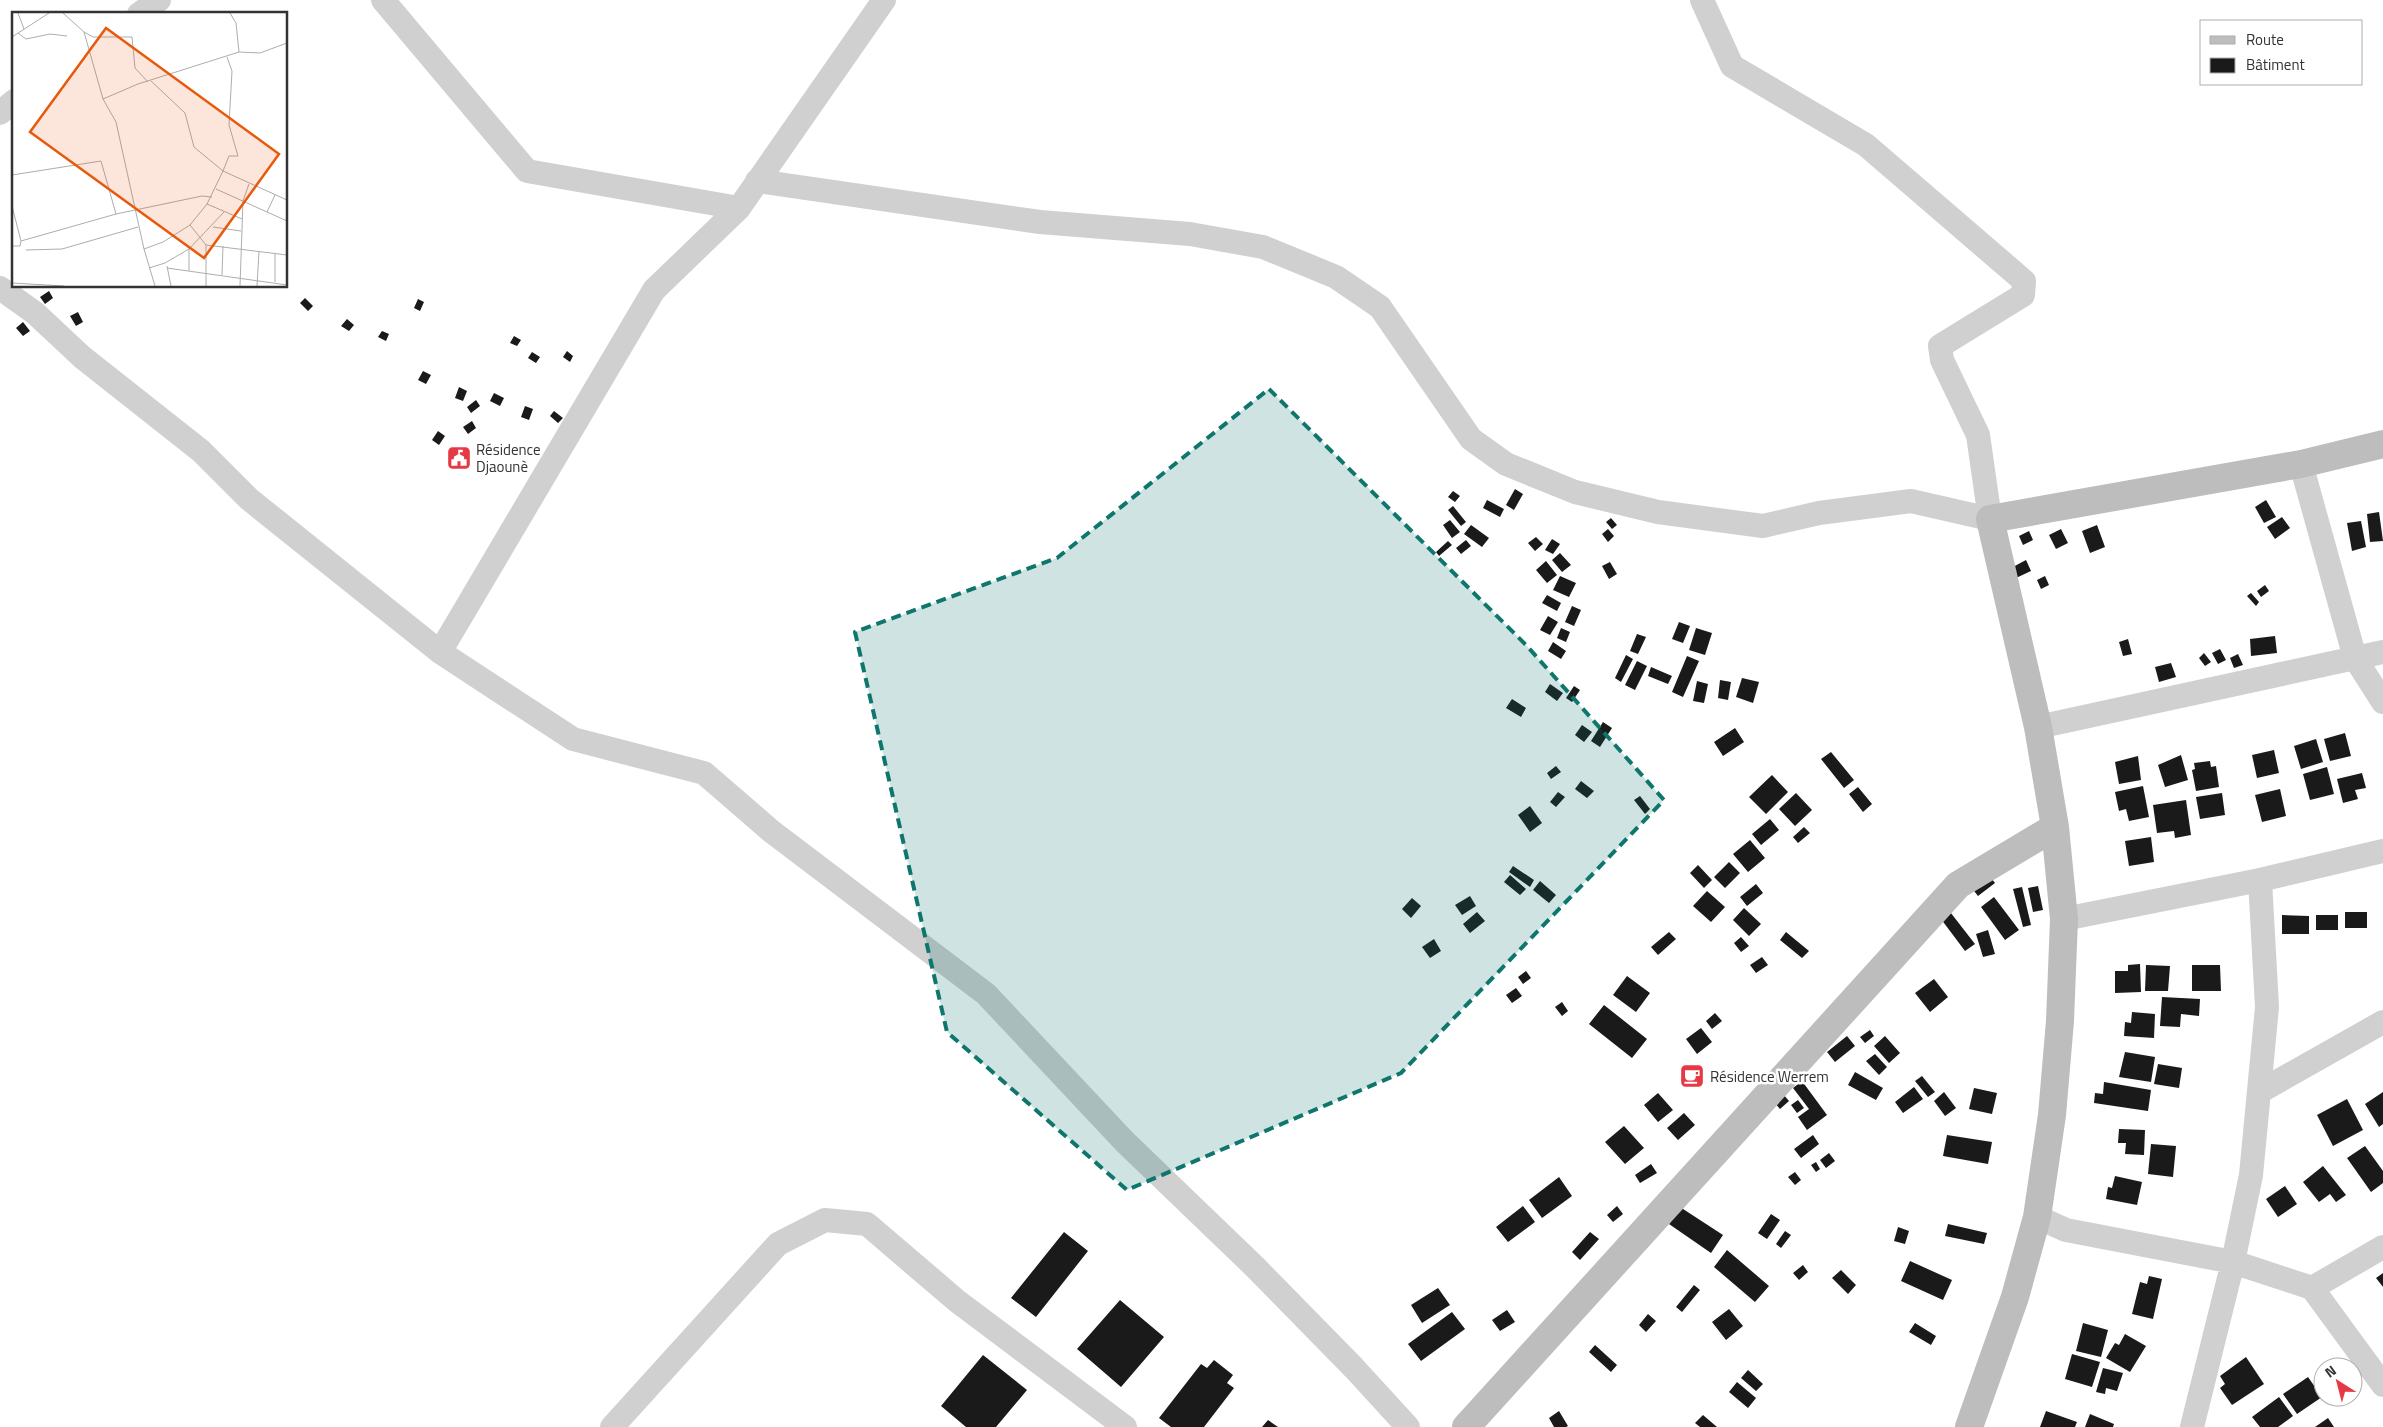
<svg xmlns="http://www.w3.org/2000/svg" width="2383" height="1427" font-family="'Titillium Web',sans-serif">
<rect width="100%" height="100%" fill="#fff"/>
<path fill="#1a1a1a" d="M49,291L53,298L45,304L40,297Z
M305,298L313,306L308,311L300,303Z
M418,299L424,302L420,311L414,308Z
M78,312L83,322L76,326L70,316Z
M347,319L354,325L349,331L341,326Z
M23,322L30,331L23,336L16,328Z
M382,331L389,334L386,341L378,337Z
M514,336L521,340L517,346L510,343Z
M567,351L573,356L570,362L563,357Z
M532,352L540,357L536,363L528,358Z
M423,371L431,375L426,384L418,380Z
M459,387L467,391L463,401L455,398Z
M494,393L504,398L500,406L490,401Z
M476,400L480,406L471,413L467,407Z
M525,406L533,409L529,420L521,417Z
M554,411L563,418L558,423L550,416Z
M472,421L476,428L468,434L463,427Z
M438,431L445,436L439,445L432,440Z
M1515,489L1523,494L1514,510L1506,505Z
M1453,491L1460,496L1455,502L1448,497Z
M1487,500L1504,509L1500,517L1483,508Z
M2266,500L2276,517L2264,523L2255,507Z
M1453,506L1466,522L1461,526L1448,510Z
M2379,512L2383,541L2370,542L2367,514Z
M2282,517L2290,528L2275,539L2267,527Z
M1611,518L1617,525L1612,529L1606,522Z
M1450,520L1460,532L1452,538L1443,525Z
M2361,521L2366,547L2352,551L2347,523Z
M1471,525L1489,538L1482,547L1464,534Z
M2097,525L2105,547L2090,553L2082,531Z
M1608,529L1614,536L1608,542L1602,534Z
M2061,529L2068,543L2056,549L2049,535Z
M2029,531L2033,540L2023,545L2019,536Z
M1536,537L1543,544L1535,551L1528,543Z
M1552,539L1560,544L1553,554L1545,550Z
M1466,540L1471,546L1461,554L1456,548Z
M1448,541L1452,545L1439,556L1436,552Z
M1560,553L1571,565L1562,572L1552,560Z
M2026,560L2031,571L2016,578L2011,568Z
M1546,561L1557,575L1547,583L1536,570Z
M1610,562L1617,574L1609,579L1602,566Z
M1560,576L1576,583L1569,597L1553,590Z
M2045,576L2049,585L2041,589L2037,580Z
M2265,585L2269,591L2261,597L2257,591Z
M2251,593L2259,602L2256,606L2247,596Z
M1547,595L1561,603L1557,611L1542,603Z
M1572,606L1581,610L1574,626L1565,622Z
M1548,616L1558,622L1550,635L1540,630Z
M1679,622L1690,626L1683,643L1672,639Z
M1561,628L1570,632L1566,642L1557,638Z
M1696,628L1712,633L1705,655L1689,650Z
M1637,634L1646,637L1638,654L1630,651Z
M2275,636L2277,653L2251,656L2250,639Z
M2128,639L2132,654L2123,656L2119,642Z
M1553,642L1566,651L1561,659L1548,651Z
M2220,649L2226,660L2218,664L2212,653Z
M2204,653L2211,662L2205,666L2199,658Z
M2238,654L2243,665L2234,668L2230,658Z
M1626,655L1633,659L1621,682L1615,678Z
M1687,656L1699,661L1683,697L1672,692Z
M1637,661L1647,666L1635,690L1625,685Z
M2171,663L2176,677L2159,682L2155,667Z
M1651,667L1672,676L1668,684L1648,676Z
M1742,678L1759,682L1753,703L1736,697Z
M1720,680L1731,682L1728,700L1718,698Z
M1697,681L1708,684L1704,703L1693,701Z
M1550,684L1563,693L1557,701L1545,692Z
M1574,686L1580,690L1572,702L1566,698Z
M1512,699L1526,708L1521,717L1506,708Z
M1603,722L1612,728L1600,747L1591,741Z
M1582,725L1592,732L1584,742L1575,735Z
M1735,728L1744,742L1723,756L1714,742Z
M2345,733L2351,756L2330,761L2324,739Z
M2316,739L2323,762L2301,769L2294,746Z
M2274,750L2279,773L2257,778L2252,755Z
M1831,752L1854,780L1844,788L1821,759Z
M2181,755L2188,780L2165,787L2158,765Z
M2138,756L2141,780L2119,784L2115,762Z
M2210,761L2211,767L2216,766L2219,787L2196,791L2192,770L2195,769L2194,763Z
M1556,766L1561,772L1551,779L1547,773Z
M2327,767L2334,794L2310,800L2303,774Z
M2362,773L2366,788L2355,790L2358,799L2343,803L2337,779Z
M1772,775L1788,792L1766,814L1749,797Z
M1581,781L1594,791L1587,798L1575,789Z
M2143,786L2149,817L2129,821L2126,809L2119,811L2115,792Z
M1858,787L1872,804L1863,812L1849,794Z
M2280,789L2286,816L2262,822L2255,795Z
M1558,792L1565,797L1556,807L1550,802Z
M1796,793L1812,810L1795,826L1779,809Z
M2222,793L2225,815L2200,819L2196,797Z
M1640,796L1650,809L1645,814L1634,800Z
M2186,800L2191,835L2175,838L2174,831L2157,833L2153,805Z
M1530,806L1542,823L1530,832L1518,815Z
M1770,819L1779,830L1761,845L1752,834Z
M1804,827L1810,833L1798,843L1793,837Z
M2151,837L2154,862L2129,866L2125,841Z
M1750,840L1765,858L1748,872L1733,854Z
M1729,862L1740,873L1725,888L1714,877Z
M1698,865L1712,880L1704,888L1690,873Z
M1513,866L1534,880L1530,887L1509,872Z
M1988,874L1995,883L1978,896L1971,887Z
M1510,875L1526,889L1520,895L1504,882Z
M1540,881L1556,895L1549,903L1533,890Z
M1756,884L1763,893L1747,906L1740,897Z
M2038,886L2043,910L2033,912L2028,888Z
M2022,887L2031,925L2023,927L2013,889Z
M1707,891L1725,907L1711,922L1693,906Z
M1470,896L1476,906L1462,915L1455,905Z
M1994,897L2019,930L2005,940L1981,907Z
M1412,898L1421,906L1411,918L1402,909Z
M1744,908L1761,924L1749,936L1733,920Z
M1947,908L1975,944L1965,951L1938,915Z
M1477,912L1485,921L1470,933L1463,924Z
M2345,912H2367V928H2345Z
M2282,915L2309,916V934H2282Z
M2316,915H2338V930H2316Z
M1988,930L1995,954L1983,957L1976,934Z
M1669,932L1676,939L1658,955L1651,947Z
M1786,932L1809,951L1802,958L1780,940Z
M1741,937L1749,946L1741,952L1734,943Z
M1434,939L1441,951L1430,958L1422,947Z
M1762,957L1768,965L1756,973L1750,965Z
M2140,964L2141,992L2115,993V971H2128V965Z
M2146,965L2170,966L2168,991H2145Z
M2192,965H2220L2221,991H2192Z
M1526,971L1531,978L1523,984L1518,977Z
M1627,976L1650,993L1636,1012L1613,995Z
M1934,979L1948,997L1930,1012L1915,993Z
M1516,988L1522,996L1512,1003L1506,995Z
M2162,997L2200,999L2199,1016L2181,1014L2180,1027L2160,1026Z
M1562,1002L1568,1011L1562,1016L1555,1007Z
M1604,1005L1647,1039L1632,1058L1589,1024Z
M2132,1012L2155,1014L2154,1038L2124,1036L2125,1022L2131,1023Z
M1715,1013L1722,1021L1712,1029L1706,1021Z
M1701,1028L1712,1042L1697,1054L1686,1039Z
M1870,1030L1874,1036L1865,1043L1860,1037Z
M1847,1036L1855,1046L1835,1062L1827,1052Z
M1885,1036L1900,1053L1889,1063L1874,1046Z
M2125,1052L2155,1057L2151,1082L2119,1077Z
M1875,1054L1887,1067L1879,1075L1866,1061Z
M2158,1064L2182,1068L2179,1088L2154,1084Z
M1855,1072L1883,1088L1876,1100L1848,1085Z
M1922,1076L1935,1092L1928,1097L1915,1081Z
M1802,1081L1827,1115L1807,1130L1798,1117L1809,1109L1793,1088Z
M2104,1082L2151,1090L2148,1111L2094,1103L2095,1093L2103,1094Z
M1914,1087L1923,1099L1903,1113L1895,1102Z
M1974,1088L1997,1093L1992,1114L1969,1109Z
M1944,1092L1956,1108L1945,1116L1934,1101Z
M2383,1092V1124L2379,1127L2365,1104Z
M1658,1093L1673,1110L1658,1122L1644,1105Z
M1783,1094L1789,1101L1780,1109L1774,1102Z
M2347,1099L2363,1130L2333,1146L2317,1115Z
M1798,1100L1804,1108L1797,1113L1791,1105Z
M1684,1113L1695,1125L1678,1140L1667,1128Z
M1624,1126L1644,1148L1625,1164L1605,1142Z
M2119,1129L2145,1130L2144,1155L2125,1154L2126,1143H2118Z
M1813,1135L1819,1144L1801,1158L1794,1149Z
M1947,1135L1992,1142L1988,1164L1943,1156Z
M2151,1144L2176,1146L2173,1177L2148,1174Z
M2365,1146L2383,1171V1183L2371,1192L2347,1158Z
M1829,1153L1835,1161L1826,1168L1820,1160Z
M1816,1162L1820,1169L1816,1172L1811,1165Z
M1651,1164L1657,1173L1640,1183L1635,1175Z
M2323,1166L2346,1195L2336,1202L2330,1194L2319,1202L2303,1182Z
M1795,1172L1801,1180L1795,1185L1788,1177Z
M2115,1176L2142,1182L2137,1205L2106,1199L2108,1187L2112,1188Z
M1559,1177L1572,1196L1542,1218L1529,1200Z
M2285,1186L2297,1204L2278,1217L2266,1199Z
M1523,1206L1535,1222L1508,1242L1496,1227Z
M1617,1206L1623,1214L1613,1222L1607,1215Z
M1680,1207L1723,1235L1711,1253L1669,1224Z
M1771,1214L1780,1220L1767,1239L1758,1233Z
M1948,1224L1987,1233L1984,1244L1945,1236Z
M1898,1227L1909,1231L1905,1244L1894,1241Z
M1785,1231L1791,1235L1781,1248L1776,1244Z
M1064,1232L1088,1251L1036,1317L1011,1298Z
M1590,1232L1599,1239L1580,1260L1572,1252Z
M1727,1250L1769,1286L1755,1302L1714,1267Z
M1910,1261L1952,1280L1943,1300L1901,1281Z
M1803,1265L1808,1272L1799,1280L1793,1273Z
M1841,1270L1856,1285L1848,1294L1832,1278Z
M2383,1273V1287L2376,1278Z
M2149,1276L2162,1279L2153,1319L2132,1314L2140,1282L2147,1284Z
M1694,1285L1700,1290L1682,1312L1676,1307Z
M1438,1288L1450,1305L1422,1323L1411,1305Z
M1120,1300L1164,1337L1121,1387L1077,1349Z
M1729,1309L1743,1326L1726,1340L1712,1322Z
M1507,1310L1515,1322L1500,1331L1492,1320Z
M1452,1312L1465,1329L1421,1361L1408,1344Z
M1648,1314L1656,1321L1646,1332L1639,1325Z
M1915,1323L1936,1336L1931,1345L1909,1332Z
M2083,1323L2108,1330L2101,1357L2076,1351Z
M2125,1334L2146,1346L2130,1372L2106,1358L2115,1343L2119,1345Z
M1595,1345L1617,1365L1611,1372L1589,1352Z
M2072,1354L2100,1362L2092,1387L2065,1379Z
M983,1355L1027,1390L996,1427H966L941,1406Z
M2246,1357L2264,1384L2232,1405L2220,1388L2225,1384L2220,1376Z
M1214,1360L1233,1375L1227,1383L1234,1388L1204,1427H1171L1159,1418L1201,1364L1207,1368Z
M2103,1368L2123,1373L2117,1391L2106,1388L2105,1394L2096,1392Z
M1748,1370L1763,1384L1756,1391L1741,1378Z
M2308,1377L2322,1397L2297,1414L2283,1394Z
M1737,1382L1756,1398L1748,1408L1729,1392Z
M2279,1397L2293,1416L2278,1427H2260L2252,1417Z
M1559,1411L1568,1426L1566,1427H1554L1549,1418Z
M2046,1411L2077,1422L2075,1427H2040Z
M2090,1414L2114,1424L2113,1427H2085Z
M1703,1415L1717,1427H1700L1695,1423Z
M2328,1418L2334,1427H2315Z
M1268,1420L1278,1427H1262Z"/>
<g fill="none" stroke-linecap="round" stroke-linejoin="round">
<path stroke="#d0d0d0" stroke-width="24" d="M383,0L527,171L739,208
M139,14L159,0
M0,113L14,101
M757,181L1040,222L1190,234L1263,247L1336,277L1380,307L1471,439L1506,464L1575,492L1658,512L1763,526L1819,513L1911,501L1990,519L1978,435L1942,360L1940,346L2023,295L2024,281L1866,145L1732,66L1702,0
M0,288L35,313L82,357L201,451L249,499L440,652L573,739L704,773L771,831L986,994L1125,1142L1256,1268L1354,1368L1408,1427
M2301,464L2355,658L2383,702
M440,652L654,290L739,208L884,0
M2038,727L2383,652
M2064,919L2260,880L2383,851
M2259,1092L2383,1022
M2037,1217L2066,1230L2233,1262L2312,1288L2383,1385
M2312,1288L2383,1247
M612,1427L778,1244L825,1220L867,1224L957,1301L1125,1427
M2192,1427L2233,1262L2251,1175L2267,1007L2260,880"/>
<path stroke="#bdbdbd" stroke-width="28" d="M1466,1427L1958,885L2055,827
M1969,1427L2015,1297L2037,1217L2052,1115L2060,1021L2064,919L2055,827L2038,727L1990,519L2301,464L2383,444"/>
</g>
<path fill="#0f766e" fill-opacity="0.2" stroke="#0f766e" stroke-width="4" stroke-dasharray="10 6" stroke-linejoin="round" d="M1269,389L1527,646L1664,800L1401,1073L1127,1190L947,1032L855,632L1057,558Z"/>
<defs>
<symbol id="civic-square" viewBox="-11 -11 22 22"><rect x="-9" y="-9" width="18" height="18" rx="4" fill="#e63946" stroke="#fff"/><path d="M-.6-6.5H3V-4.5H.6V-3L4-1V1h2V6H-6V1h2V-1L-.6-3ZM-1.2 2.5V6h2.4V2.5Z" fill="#fff"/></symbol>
<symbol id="cafe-square" viewBox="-11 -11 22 22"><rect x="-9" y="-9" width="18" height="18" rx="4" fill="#e63946" stroke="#fff"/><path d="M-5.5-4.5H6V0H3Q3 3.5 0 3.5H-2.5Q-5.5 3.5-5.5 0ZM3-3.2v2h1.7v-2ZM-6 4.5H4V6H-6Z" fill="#fff"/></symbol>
</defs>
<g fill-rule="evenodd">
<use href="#civic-square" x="445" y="444" width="28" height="28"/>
<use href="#cafe-square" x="1678" y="1062" width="28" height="28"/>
</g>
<g text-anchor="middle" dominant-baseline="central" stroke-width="5" stroke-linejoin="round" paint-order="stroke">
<g font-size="15" fill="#333" stroke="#fff" text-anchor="start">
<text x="476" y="449">Résidence<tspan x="476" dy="17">Djaounè</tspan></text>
<text x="1710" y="1076">Résidence Werrem</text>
</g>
</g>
<g transform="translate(12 12)">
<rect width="275" height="275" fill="#fff"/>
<path fill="none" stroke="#adadad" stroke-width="1" d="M6,1L12,17M51,1L72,20L91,87L104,110L132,237M218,1L224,11L227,40M72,20L81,25H120L123,56L136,70M6,21L14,27L38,22L55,24M0,25L37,1M139,69L173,101L182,135L211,159L217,144H226L217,113L220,59L215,45M91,87L126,72L227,40L248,41L275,31M0,163L89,149L104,202M204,177L275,209M195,192L230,207M0,194L9,229L8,234H0M255,200L263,183M178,213L194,233V274M201,215L229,219M9,229L104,202L190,184L200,185M194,233L275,243M177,237V259M14,238L50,237L126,215M155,254L159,274M137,256L153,251L177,237L212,200M155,256L275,273M210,263L211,234M263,270V242M0,271L52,274M143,274L132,237L151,230L178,213L195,192L211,159L275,188M228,274L231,189L237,172M245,274L247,239"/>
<path fill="#e8590c" fill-opacity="0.15" stroke="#e8590c" stroke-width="2.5" d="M94,16L267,142L192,246L18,120Z"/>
<rect width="275" height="275" fill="none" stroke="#333" stroke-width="2.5"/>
</g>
<rect x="2200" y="20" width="162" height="65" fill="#ffffff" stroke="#adadad"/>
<rect x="2210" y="36" width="25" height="8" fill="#bdbdbd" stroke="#adadad"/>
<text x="2246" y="45" font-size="15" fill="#333333">Route</text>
<rect x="2210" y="58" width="25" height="15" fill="#1a1a1a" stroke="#adadad"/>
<text x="2246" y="70" font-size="15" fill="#333333">Bâtiment</text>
<g transform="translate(2338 1382) rotate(324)"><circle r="24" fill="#ffffff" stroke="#adadad"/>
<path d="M0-4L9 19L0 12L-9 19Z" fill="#e63946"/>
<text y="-8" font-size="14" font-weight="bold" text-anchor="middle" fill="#333333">N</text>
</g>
</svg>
